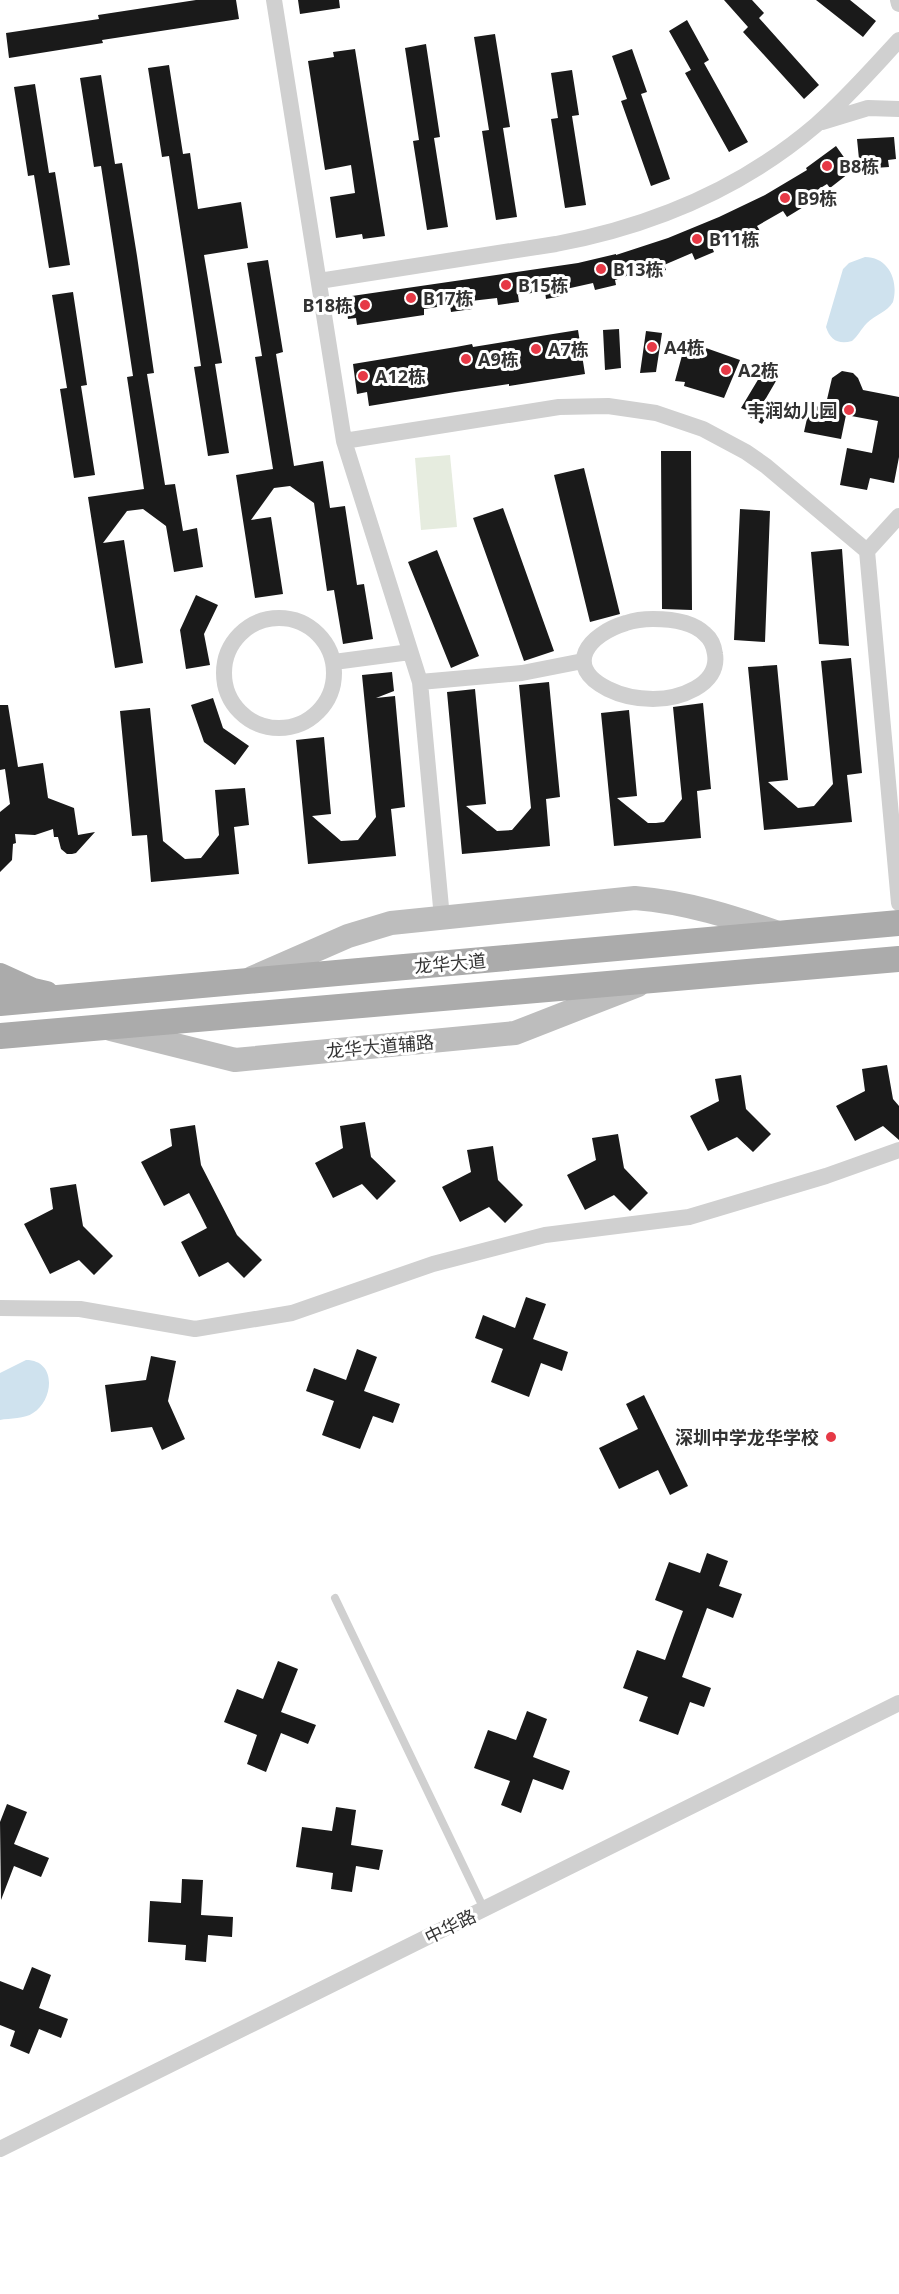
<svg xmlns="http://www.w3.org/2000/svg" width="899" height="2294" font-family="'Noto Sans','Noto Sans SC',sans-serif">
<rect width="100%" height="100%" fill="#fff"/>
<path fill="#e6ecdf" d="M450,455L457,527L421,530L415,458Z"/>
<path fill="#cfe2ee" d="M865,257C888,257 899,280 893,302C887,312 875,315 867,323C861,329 858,336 852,341C839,345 830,340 826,327L843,269L849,263Z
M26,1360C57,1360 54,1400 33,1413C25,1419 10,1418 0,1420V1373Z"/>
<path fill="#1a1a1a" d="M196,0H236L239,19L102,40L103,43L9,58L6,33L99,19L98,15Z
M298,0H339L340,8L300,14Z
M724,0H752L764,13L759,18L819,85L804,99L743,32L748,27Z
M816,0H850L876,21L863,37Z
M687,20L709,60L704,63L748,142L729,152L685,73L691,70L669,31Z
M495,34L510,127L503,128L517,217L496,220L482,131L489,130L474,37Z
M426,44L440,137L434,138L448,227L427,230L413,141L419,140L405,48Z
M355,49L385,236L363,239L362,234L336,238L330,197L355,193L351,165L325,170L308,61L334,57L333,52Z
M632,49L647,92L641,94L670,179L651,186L621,101L627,99L612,56Z
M169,65L183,154L190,153L198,209L241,202L248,248L204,255L222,363L215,364L229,453L208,456L194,367L201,366L187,273L169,156L162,157L148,68Z
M572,70L579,115L572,116L586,205L565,208L551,119L558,118L551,73Z
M101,75L115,164L122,163L137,256L154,373L147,374L165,485L175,484L183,531L197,528L203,567L174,572L166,526L143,509L127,511L103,543L124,540L143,663L115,668L88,497L144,489L127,377L133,376L119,283L101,166L94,167L80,78Z
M35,84L49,173L55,172L70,265L49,268L34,175L28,176L14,87Z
M894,137L896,159L888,160L889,167L860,169L857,139Z
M836,146L853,170L830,188L827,184L801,200L805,206L787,217L783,211L757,226L760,231L740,241L738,235L711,245L714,252L695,260L692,253L664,265L666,270L645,277L643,270L615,280L616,285L595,290L593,283L566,289L567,295L546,299L545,291L518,295L519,302L498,305L497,298L471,301L472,309L451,312L450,305L424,309V315L357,325L356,318L348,319L345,297L578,263L616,254V255L668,238L719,217L765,195L807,170L806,168Z
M268,260L283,352L276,354L294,466L323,461L330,508L345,506L357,585L364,584L373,639L343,644L334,590L327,591L314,503L290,486L274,488L251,520L271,517L283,594L255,598L236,475L273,469L255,357L262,356L247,263Z
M73,292L87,385L81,386L95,475L74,478L60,389L67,388L52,295Z
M619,329L621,368L605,370L603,330Z
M578,330L585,374L509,386V384L455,392L369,406L367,392L357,394L353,364L456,347L472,344L473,347Z
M646,331L662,333L656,372L640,373Z
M686,341L740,360L724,398L684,386L685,382L675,381Z
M842,371L853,373L858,378L863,390L899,397V457L894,483L870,478L867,490L840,485L847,448L872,453L878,421L846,415L841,439L804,432L810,405L825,408L832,378Z
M762,373L776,381L762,405L770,410L762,424L748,416L751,412L741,408Z
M661,451H691L692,610L662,609Z
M584,468L620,614L590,622L554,475Z
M503,508L554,651L524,661L473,518Z
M740,509L770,511L765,642L734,640Z
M842,549L849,646L819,644L811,552Z
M437,550L479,656L451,668L408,562Z
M196,595L218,605L204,634L210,665L186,669L180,630Z
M851,658L862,773L847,775L852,822L764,830L748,667L777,665L788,780L768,782L798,808L814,806L833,784L821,661Z
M392,672L394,691L376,698L395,696L405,807L391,809L396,856L308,864L296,740L324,737L331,814L312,816L341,841L358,840L376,817L362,675Z
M549,682L560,797L546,799L550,846L462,854L447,692L475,689L486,804L466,806L497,831L512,830L531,808L519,685Z
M213,698L223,728L249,746L235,765L204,742L191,705Z
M703,703L711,789L697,791L701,838L614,846L601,713L629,710L637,796L617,798L648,823H656L664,822L682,799L673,707Z
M0,705H8L18,767L43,763L48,798L74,808L78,835L95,832L76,853L72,854H67L61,849L58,837H54L53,829L35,835L15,834L16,843L13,844L12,860L0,872V812L10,804L5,769L0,770Z
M150,708L163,841L185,859L201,858L219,835L215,790L245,788L249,825L234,827L239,874L151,882L147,835L132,836L120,711Z
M887,1065L893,1099L899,1106V1140L883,1126L855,1141L836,1106L865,1091L862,1069Z
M741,1075L746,1109L771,1134L753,1152L737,1137L708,1151L690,1116L719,1101L715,1079Z
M365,1122L371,1157L396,1181L377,1200L362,1184L333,1198L315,1163L343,1148L340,1126Z
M195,1125L201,1165L237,1235L262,1260L244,1278L228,1262L199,1277L181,1242L207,1228L200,1214L189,1193L164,1206L141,1162L172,1146L170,1129Z
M618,1134L624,1168L648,1193L630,1211L614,1195L585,1210L567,1175L596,1160L592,1138Z
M493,1146L498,1180L523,1205L505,1223L489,1207L460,1222L442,1187L471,1172L467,1150Z
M76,1184L83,1226L113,1256L94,1275L79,1260L50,1274L24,1224L53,1209L50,1188Z
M526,1297L546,1304L533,1339L568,1352L562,1371L541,1363L529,1397L491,1382L503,1349L475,1338L483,1315L515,1328Z
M357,1349L377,1357L364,1391L400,1404L393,1423L373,1416L360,1449L322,1435L334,1401L306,1391L314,1368L346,1380Z
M151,1356L176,1361L168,1401L185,1439L162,1450L152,1427L111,1432L105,1385L146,1380Z
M644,1395L688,1486L670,1495L658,1470L619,1489L599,1448L638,1429L626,1404Z
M707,1553L728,1561L719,1586L742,1594L733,1618L707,1608L682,1677L711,1688L704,1707L690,1702L678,1735L639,1721L648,1697L623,1688L637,1650L665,1660L674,1635L683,1611L655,1600L669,1562L700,1573Z
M278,1661L298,1669L281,1712L316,1725L308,1744L281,1733L266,1772L247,1764L257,1735L224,1722L237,1689L263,1699Z
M527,1711L547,1719L533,1757L570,1771L563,1790L533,1779L521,1813L501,1805L510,1781L474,1768L488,1730L516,1740Z
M7,1804L27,1812L14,1844L49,1858L41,1877L14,1866L1,1900L0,1822Z
M336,1807L356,1810L351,1845L383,1850L379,1870L356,1866L352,1892L331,1889L333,1873L296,1867L302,1827L332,1831Z
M182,1879L203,1880L201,1915L233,1917L232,1937L208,1935L206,1962L185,1960L186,1945L148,1942L150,1901L181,1903Z
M32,1967L51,1975L39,2008L68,2019L61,2038L39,2029L29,2054L10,2046L15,2031L0,2025V1981L23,1990Z"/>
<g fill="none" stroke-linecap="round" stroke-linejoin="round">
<path stroke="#d0d0d0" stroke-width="8" d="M335,1598L484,1909"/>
<path stroke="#d0d0d0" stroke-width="16" d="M274,0L344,441L420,682L442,918
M898,0L899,4
M822,122L868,108L899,109
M319,281L556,244C652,226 741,189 816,125C846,99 872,69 899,40
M344,441L559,407L608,406L656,413L703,429L746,452L766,466L867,551L899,903
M867,551L899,516
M224 673a55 55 0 1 1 110 0a55 55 0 1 1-110 0Z
M653,619C670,619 692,621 705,634C711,639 714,646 715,654C720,686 678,699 653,699C637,699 622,696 608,689C562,666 589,634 626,623C635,620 644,619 653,619Z
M334,662L410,652
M420,682L522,673L583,661
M0,1308L80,1309L195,1329L292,1313L433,1264L545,1235L689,1217L826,1176L899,1150
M0,2149L899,1703"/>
<path stroke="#bdbdbd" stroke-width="24" d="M252,978L348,936L391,923L635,898C686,902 733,917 781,934
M111,1029L235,1060L515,1033L638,985"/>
<path stroke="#ababab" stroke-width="26" d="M0,976L33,991L46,994
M0,1003L899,923
M0,1036L899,959"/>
</g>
<g fill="#e63946" stroke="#fff" stroke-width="2">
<circle cx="827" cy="166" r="6"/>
<circle cx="785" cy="198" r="6"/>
<circle cx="697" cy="239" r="6"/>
<circle cx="601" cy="269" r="6"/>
<circle cx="506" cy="285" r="6"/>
<circle cx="411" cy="298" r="6"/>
<circle cx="365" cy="305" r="6"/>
<circle cx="652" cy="347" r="6"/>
<circle cx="536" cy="349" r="6"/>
<circle cx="466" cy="359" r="6"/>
<circle cx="726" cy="370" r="6"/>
<circle cx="363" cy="376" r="6"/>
<circle cx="849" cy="410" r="6"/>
<circle cx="831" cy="1437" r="6"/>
</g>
<g text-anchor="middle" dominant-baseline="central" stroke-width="6" stroke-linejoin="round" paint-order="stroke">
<g font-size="18" font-weight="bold" fill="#333" stroke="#fff" text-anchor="start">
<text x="839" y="166">B8栋</text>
<text x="797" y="198">B9栋</text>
<text x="709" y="239">B11栋</text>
<text x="613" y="269">B13栋</text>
<text x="518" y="285">B15栋</text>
<text x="423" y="298">B17栋</text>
<text x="353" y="305" text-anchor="end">B18栋</text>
<text x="664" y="347">A4栋</text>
<text x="548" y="349">A7栋</text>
<text x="478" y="359">A9栋</text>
<text x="738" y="370">A2栋</text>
<text x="375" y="376">A12栋</text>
<text x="837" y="410" text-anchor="end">丰润幼儿园</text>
<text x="819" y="1437" text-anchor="end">深圳中学龙华学校</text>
</g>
<g font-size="18" fill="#333" stroke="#fff">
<text transform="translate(450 963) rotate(-5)">龙华大道</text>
<text transform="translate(380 1046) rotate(-5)">龙华大道辅路</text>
<text transform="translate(450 1926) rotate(-26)">中华路</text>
</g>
</g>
</svg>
